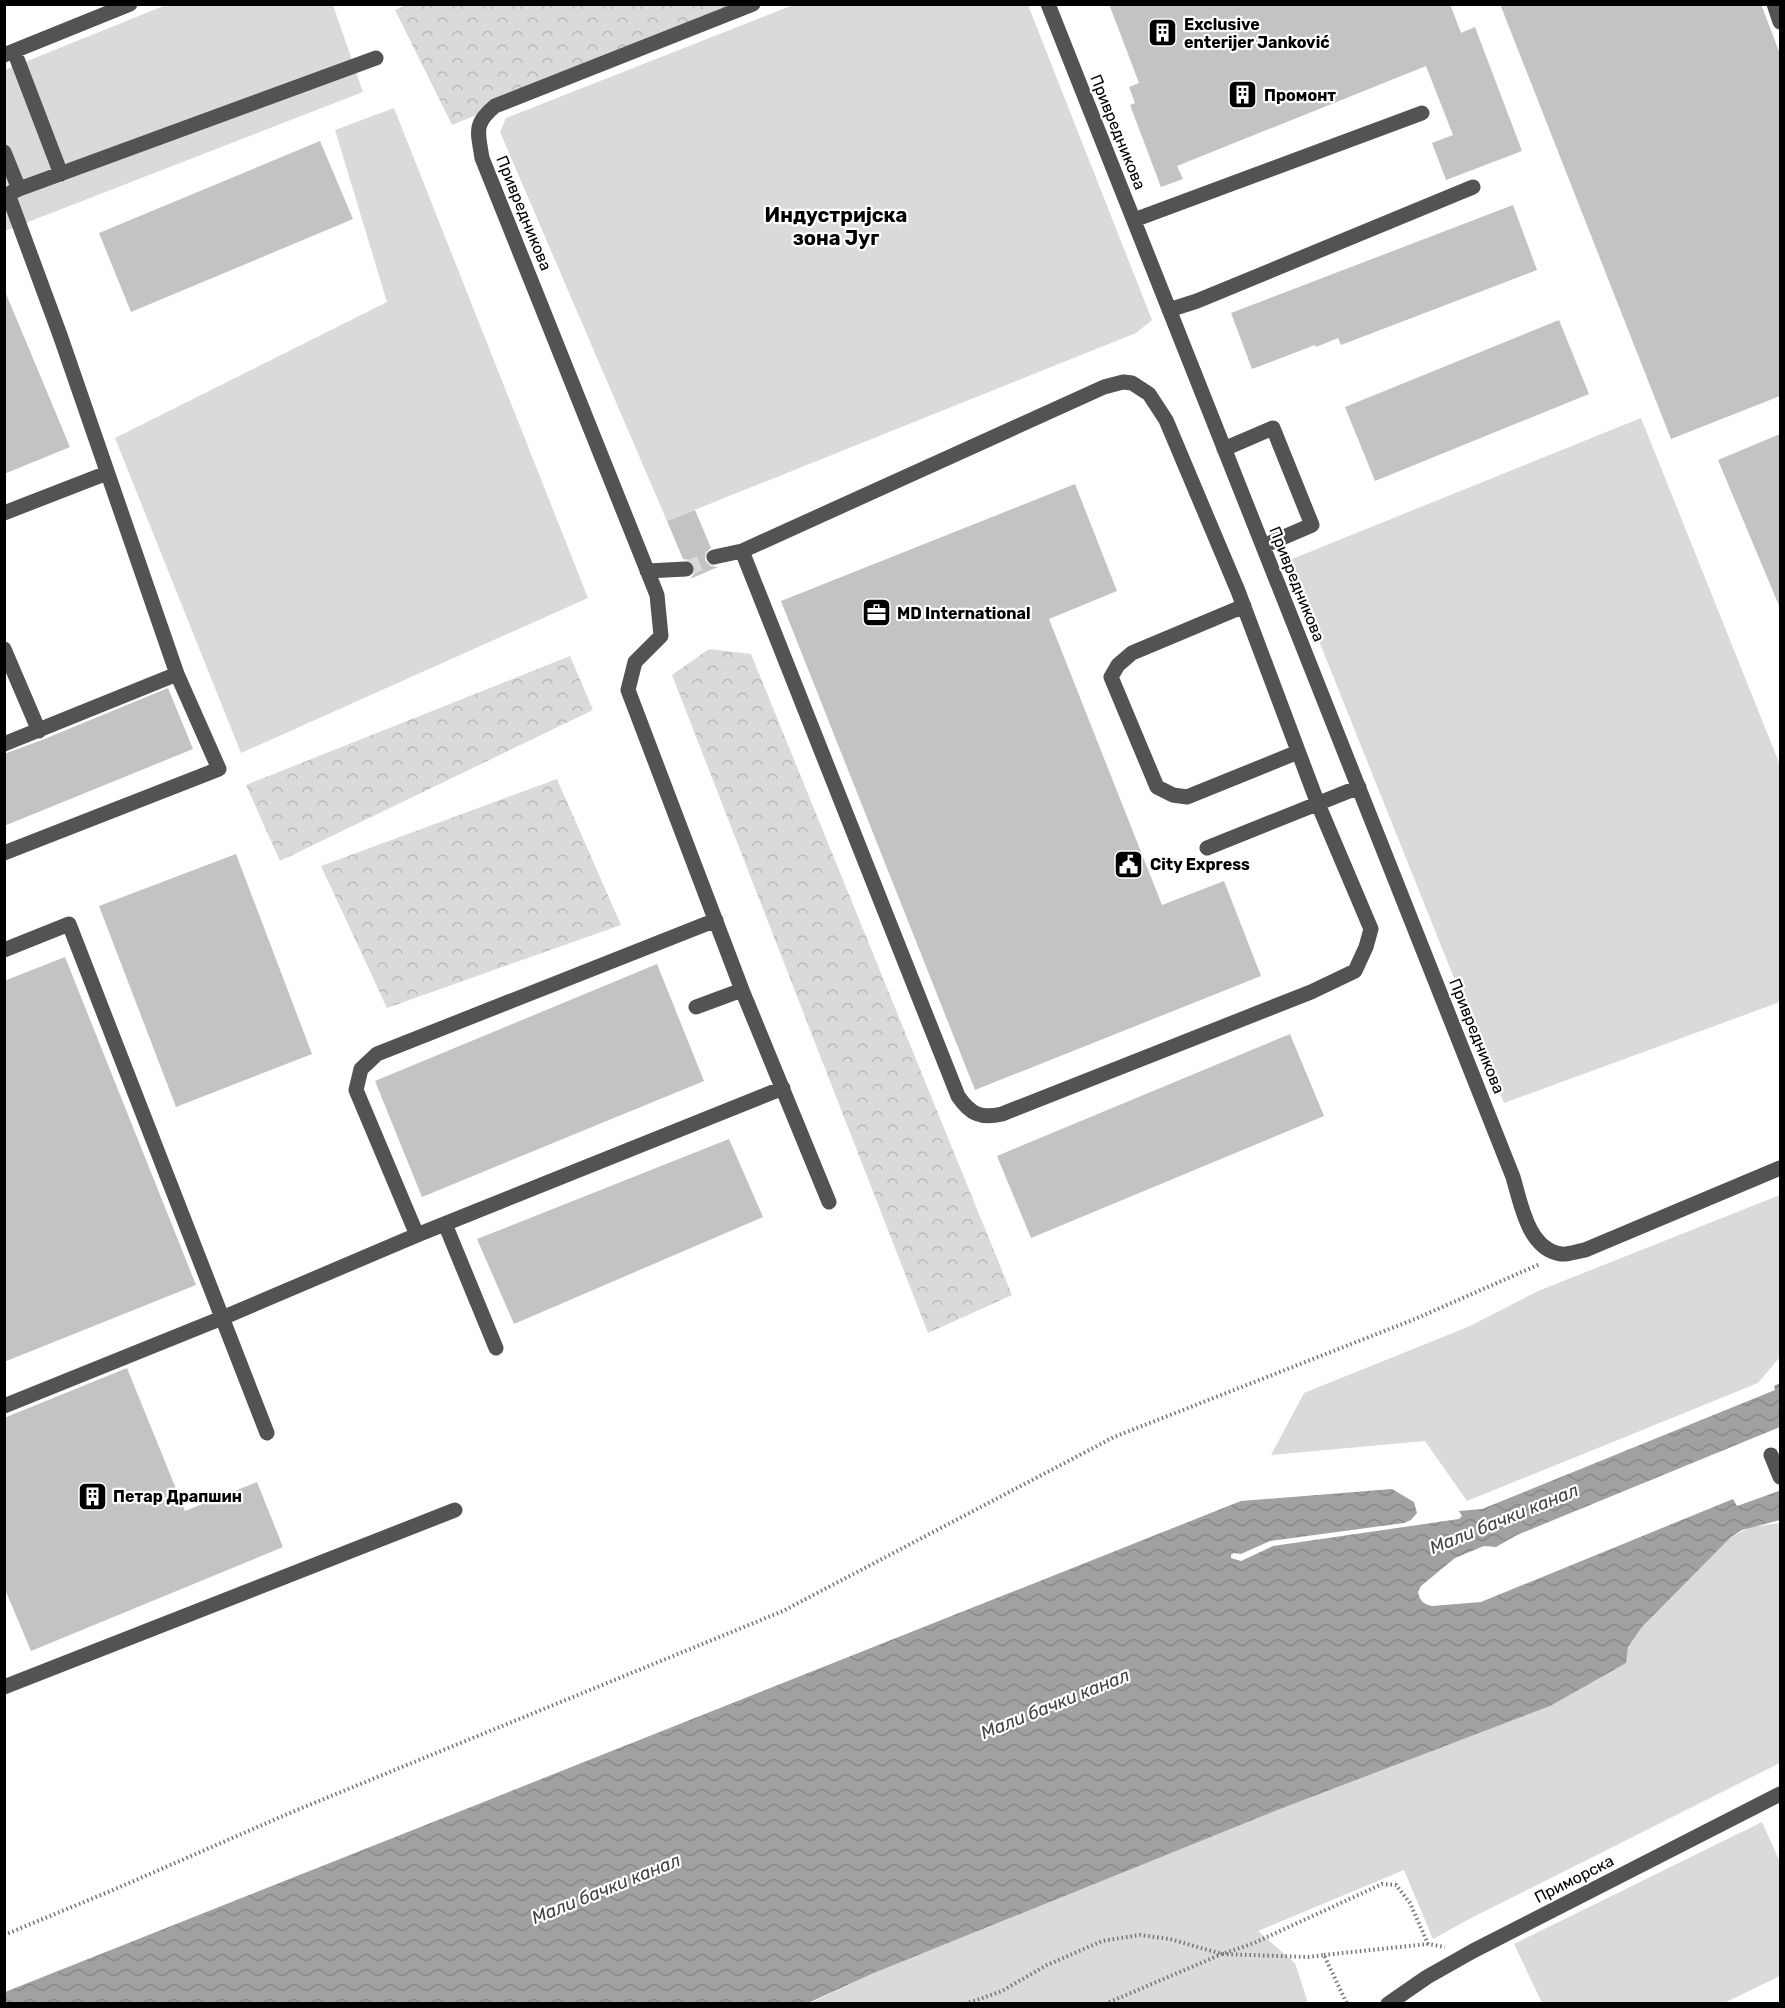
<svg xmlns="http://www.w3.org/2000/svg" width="1785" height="2008" font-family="Rubik,sans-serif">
<defs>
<pattern id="forest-crowns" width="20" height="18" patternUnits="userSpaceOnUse" patternTransform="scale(1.5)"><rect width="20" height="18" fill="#dadada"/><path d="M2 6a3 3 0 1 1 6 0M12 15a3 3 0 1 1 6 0" fill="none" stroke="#b9b9b9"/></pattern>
<pattern id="water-waves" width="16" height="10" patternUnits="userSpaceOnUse" patternTransform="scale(1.5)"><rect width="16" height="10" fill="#a1a1a1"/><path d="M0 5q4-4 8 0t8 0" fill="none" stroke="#898989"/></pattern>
</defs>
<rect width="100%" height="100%" fill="#fff"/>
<path fill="#dadada" d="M166,5H333L363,92L5,231V70Z
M793,5H1028L1152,320L1136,333L667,521L500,132L506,118Z
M394,108L588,598L241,753L115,438L387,302L335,130Z
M1641,418L1780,765V1002L1504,1103L1287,561Z
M1780,1195V1357L1758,1383L1467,1501L1425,1441L1271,1455L1304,1393L1470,1326L1538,1291Z
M1780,1523V1763L1475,1916L1433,1939L1404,1870L1258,1931L1295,1963L1308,2003L808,2004L874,1973L1275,1811L1550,1706L1628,1647L1642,1627L1731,1537L1751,1527Z
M1762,1822L1780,1862V1976L1724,2003H1542L1514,1944Z"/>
<path fill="url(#forest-crowns)" d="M409,4L749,5L452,125L395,10Z
M709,649L751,654L1012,1295L928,1333L672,675Z
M570,656L593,710L280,861L246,785Z
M557,779L621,925L387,1008L321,866Z"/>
<path fill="url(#water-waves)" d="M1780,1383V1427L1517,1535L1496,1547L1484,1546L1455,1558L1421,1586L1418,1592C1420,1601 1423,1604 1432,1606L1481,1602L1733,1499L1737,1506L1779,1491L1780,1520L1742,1530L1731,1537L1642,1627L1628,1647L1626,1663L1550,1706L1275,1811L874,1973L808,2003H5V1992L1241,1501L1392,1489L1414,1502L1417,1513L1411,1520L1404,1523L1270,1541L1241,1554L1234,1553L1231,1555V1558L1241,1561L1273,1546L1459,1519L1462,1516L1459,1511L1482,1509L1775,1390L1774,1386Z"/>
<path fill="#c3c3c3" d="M1109,4H1450L1461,33L1475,27L1522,151L1446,180L1432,143L1453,135L1426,66L1177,166L1183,179L1161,187L1130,105L1135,103L1129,87L1139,83Z
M1500,4H1761L1780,54V396L1671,439Z
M320,141L353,219L131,312L99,233Z
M1513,205L1537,270L1341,345L1338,338L1316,347L1315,345L1252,369L1231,313Z
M4,289L70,447L4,474Z
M1559,320L1589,394L1375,481L1345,407Z
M1780,434V608L1718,460Z
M1075,484L1117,591L1049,619L1162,905L1224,881L1261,976L975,1090L781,601Z
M695,510L711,548L705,553V560L710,566L718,567L690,579L695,573L694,564L690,560L683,559L667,521Z
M168,688L193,749L4,826V754L42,740Z
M236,854L312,1054L176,1107L99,906Z
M65,957L196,1285L4,1362V981Z
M657,964L704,1081L422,1197L375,1081Z
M1290,1034L1324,1116L1031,1238L997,1156Z
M729,1139L763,1217L514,1324L477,1239Z
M127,1368L185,1511L257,1482L283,1547L31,1651L4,1587V1418Z"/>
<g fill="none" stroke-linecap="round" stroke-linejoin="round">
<path stroke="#d9d9d9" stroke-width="15" stroke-dasharray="15 8" stroke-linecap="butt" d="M686,569L714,557"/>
<path stroke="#757575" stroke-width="4" stroke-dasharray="1.5 3" stroke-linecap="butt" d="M4,1935L113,1890L292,1812L783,1611L1114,1437L1415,1319L1540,1264
M1324,1955L1428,1944
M965,2004L1002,1991L1047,1965L1102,1941L1140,1935L1170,1939L1222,1954L1308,1957L1324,1955L1347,2004
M1105,2004L1222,1954L1254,1943L1382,1884L1396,1885L1410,1903L1428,1944L1445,1947"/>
<path stroke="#535353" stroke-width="15" d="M753,4L495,106C473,124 478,132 482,158L657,595L661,636L635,662L628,690L742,990L829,1202
M1048,4L1513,1177C1521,1204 1528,1249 1561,1254C1568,1255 1578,1251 1585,1250L1780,1168
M1774,4L1780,22
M14,51L61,174
M4,55L130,4
M4,152L19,189L12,192
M19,189L376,58
M1134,220L1422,113
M1169,310L1197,301L1473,187
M1123,382L1132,383L1149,394L1166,420L1238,591L1318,804L1371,929L1366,947L1355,971L1311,992L1002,1114C981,1119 970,1114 958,1096L742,551L1104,387Z
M1224,449L1273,428L1312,525L1263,546
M4,513L107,473
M714,557L742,551
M647,571L686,569
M1244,606L1132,653L1118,665L1111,677L1157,787L1173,795L1187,797L1298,752
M4,649L39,731
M4,744L177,674L60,335L8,194
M1207,848L1359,787
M4,853L219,769L177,674
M4,950L69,924L267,1433
M696,1007L742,990
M445,1224L496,1348
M417,1235L356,1090L361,1069L377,1054L716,920
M4,1406L222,1318L417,1235L783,1088
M1771,1455L1780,1477
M4,1687L455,1510
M1388,2004L1427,1977L1473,1951L1780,1794"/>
</g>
<defs>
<symbol id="building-square" viewBox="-11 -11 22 22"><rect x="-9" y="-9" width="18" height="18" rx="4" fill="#000" stroke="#fff"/><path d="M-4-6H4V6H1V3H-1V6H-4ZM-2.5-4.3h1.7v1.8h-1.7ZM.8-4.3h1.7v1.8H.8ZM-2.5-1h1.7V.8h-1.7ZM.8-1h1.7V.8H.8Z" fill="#fff"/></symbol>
<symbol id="office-square" viewBox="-11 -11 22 22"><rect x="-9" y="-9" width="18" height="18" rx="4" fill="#000" stroke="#fff"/><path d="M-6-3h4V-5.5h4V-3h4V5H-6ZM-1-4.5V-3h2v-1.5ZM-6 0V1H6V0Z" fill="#fff"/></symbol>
<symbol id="civic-square" viewBox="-11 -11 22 22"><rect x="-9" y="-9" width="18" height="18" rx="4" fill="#000" stroke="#fff"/><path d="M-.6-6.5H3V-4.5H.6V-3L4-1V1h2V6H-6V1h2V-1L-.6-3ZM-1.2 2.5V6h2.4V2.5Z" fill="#fff"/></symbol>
</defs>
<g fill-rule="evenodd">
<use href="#building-square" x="1146" y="16" width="33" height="33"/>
<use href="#building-square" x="1226" y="78" width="33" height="33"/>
<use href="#office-square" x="860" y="596" width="33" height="33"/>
<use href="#civic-square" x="1112" y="848" width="33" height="33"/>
<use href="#building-square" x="76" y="1480" width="33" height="33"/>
</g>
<g text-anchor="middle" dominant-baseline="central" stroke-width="4.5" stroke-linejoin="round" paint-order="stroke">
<g font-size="16" font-weight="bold" fill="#000" stroke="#fff" text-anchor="start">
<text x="1184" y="24">Exclusive<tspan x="1184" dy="18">enterijer Janković</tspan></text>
<text x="1264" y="95">Промонт</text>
<text x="897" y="613">MD International</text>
<text x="1150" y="864">City Express</text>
<text x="113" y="1496">Петар Драпшин</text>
</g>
<g font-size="16" fill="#000" stroke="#fff">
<text transform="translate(1118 132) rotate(68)">Привредникова</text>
<text transform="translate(524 213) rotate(68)">Привредникова</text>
<text transform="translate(1297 584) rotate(68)">Привредникова</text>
<text transform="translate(1477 1036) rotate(68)">Привредникова</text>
<text transform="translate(1574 1879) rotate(-27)">Приморска</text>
</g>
<g font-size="18" font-style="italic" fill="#424242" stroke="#fff">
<text transform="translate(1504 1519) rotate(-22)">Мали бачки канал</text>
<text transform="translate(1055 1704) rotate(-22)">Мали бачки канал</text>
<text transform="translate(606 1889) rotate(-22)">Мали бачки канал</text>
</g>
<g font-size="20" font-weight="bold" fill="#000" stroke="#fff">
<text x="836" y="215">Индустријска<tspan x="836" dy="23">зона Југ</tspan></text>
</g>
</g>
<rect width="1785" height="2008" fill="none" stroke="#000000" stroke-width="12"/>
</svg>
